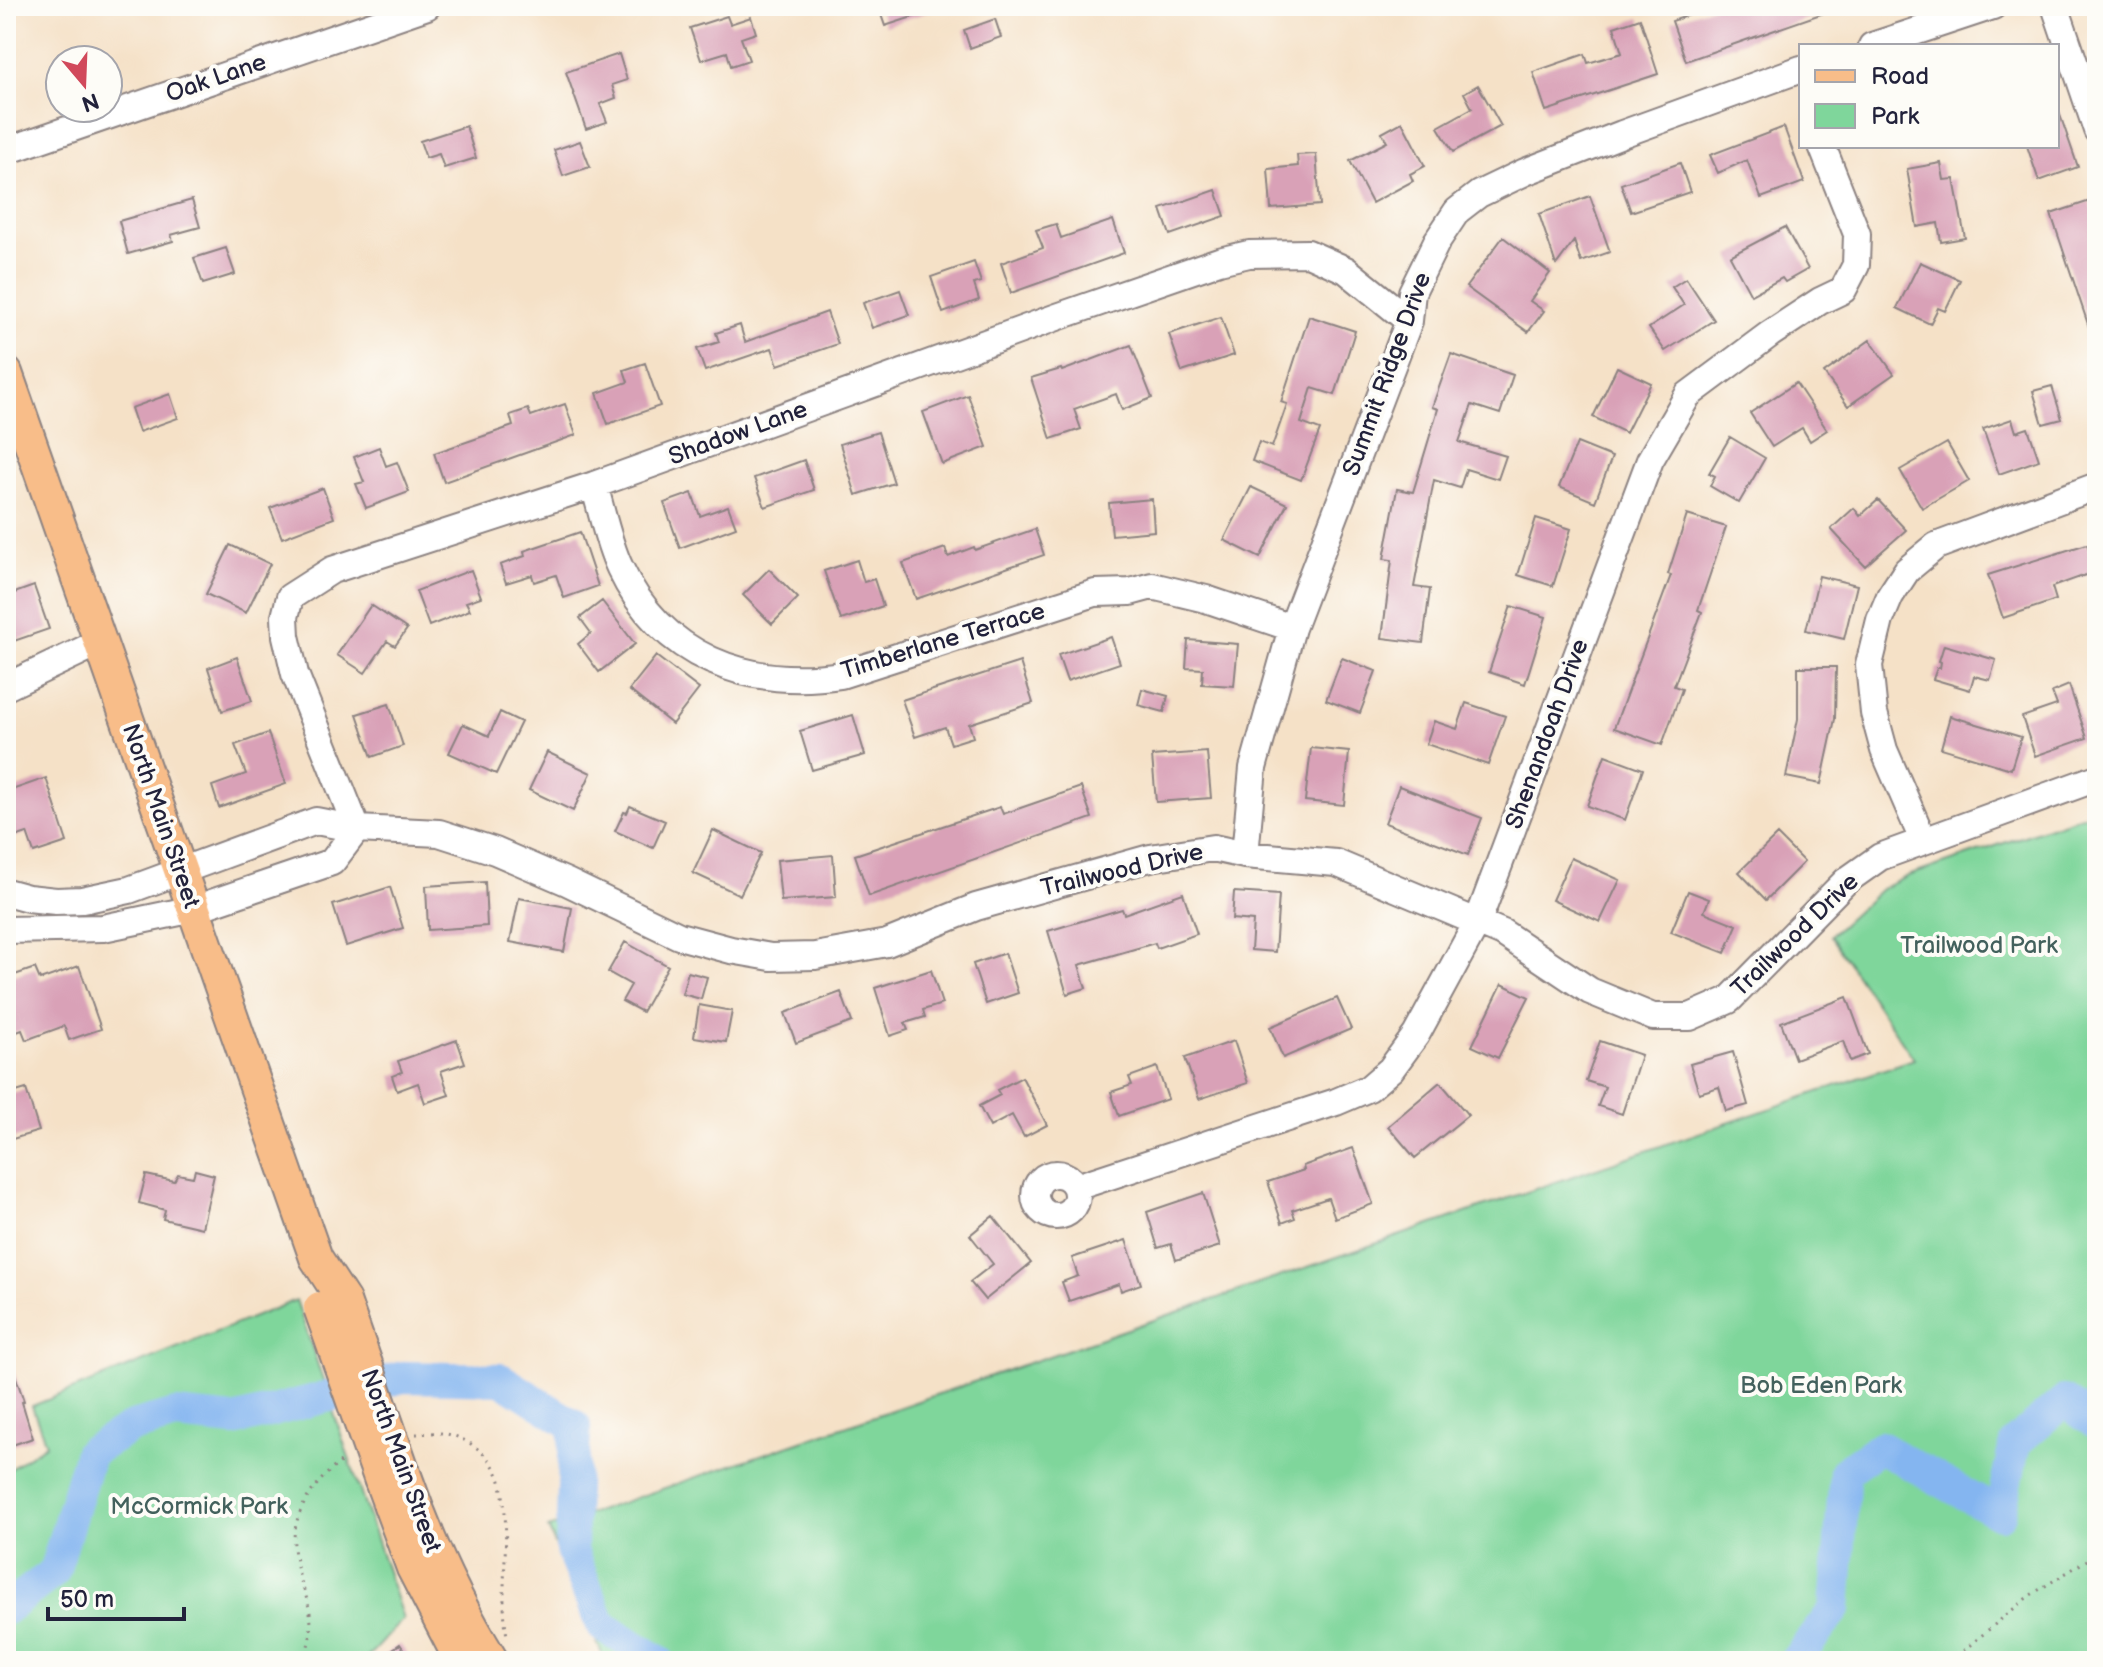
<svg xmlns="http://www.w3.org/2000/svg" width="2103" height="1667" font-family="'Balsamiq Sans',sans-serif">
<rect width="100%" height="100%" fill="#fdfcf7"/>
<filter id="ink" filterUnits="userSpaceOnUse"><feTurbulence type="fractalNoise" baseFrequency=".0125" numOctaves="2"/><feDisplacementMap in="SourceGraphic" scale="16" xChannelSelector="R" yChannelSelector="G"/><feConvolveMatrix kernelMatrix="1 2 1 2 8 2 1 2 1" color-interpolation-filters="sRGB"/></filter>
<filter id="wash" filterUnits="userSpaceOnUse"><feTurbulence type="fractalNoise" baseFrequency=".006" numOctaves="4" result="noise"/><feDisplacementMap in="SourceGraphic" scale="32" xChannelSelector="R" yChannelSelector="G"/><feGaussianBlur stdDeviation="1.8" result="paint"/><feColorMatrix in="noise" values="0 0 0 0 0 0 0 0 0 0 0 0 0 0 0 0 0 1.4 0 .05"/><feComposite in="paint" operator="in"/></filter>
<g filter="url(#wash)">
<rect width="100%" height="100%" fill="#f5e1c7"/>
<path fill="#7fd69b" stroke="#507c6b" stroke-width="2" d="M2097,811V1661H605L548,1528L1914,1059L1830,936L1881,889L1908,876Z
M296,1300L403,1619L364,1661H6V1472L46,1444L32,1406Z"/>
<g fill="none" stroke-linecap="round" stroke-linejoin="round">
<path stroke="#84b5f0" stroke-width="32" d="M6,1609L54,1572L90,1452L132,1427L176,1415L234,1421L403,1377L501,1379L575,1426L571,1550L602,1626L659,1661
M1795,1661L1835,1609L1845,1471L1880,1447L2000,1514L2015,1443L2064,1401L2097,1424"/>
</g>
<g id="blocks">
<path fill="#d9a1b7" d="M878,6H936L937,9L885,26Z
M1715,6H1838V8L1686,61L1672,21Z
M727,16L730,24L751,17L756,33L741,38L749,60L731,66L727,52L701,60L690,28Z
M1640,18L1658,74L1546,111L1533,72L1585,54L1588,63L1622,53L1614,27Z
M995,19L1001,37L970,48L964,30Z
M619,54L627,80L612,85L616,98L600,104L607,122L586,129L566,72Z
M1478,85L1501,126L1453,152L1438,127L1472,108L1464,93Z
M2059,112L2078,167L2039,181L2027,146H2057V113Z
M1402,122L1425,166L1410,174L1413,181L1372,203L1350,161L1387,142L1382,133Z
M466,126L476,158L444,168L439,154L426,158L420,141Z
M1784,127L1804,182L1761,198L1747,160L1718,173L1710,155Z
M580,141L590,167L563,176L554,150Z
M1316,154L1320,205L1271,209L1268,169L1298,166L1297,155Z
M1680,163L1690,192L1631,212L1621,184Z
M1941,163L1944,180L1954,179L1965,238L1941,242L1938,223L1917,227L1907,169Z
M1216,190L1225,216L1170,235L1161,209Z
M1590,196L1610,252L1581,262L1574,241L1556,265L1539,214Z
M192,200L200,227L171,235L173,241L128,254L119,221Z
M2090,201L2097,221V345H2095L2051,214Z
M1113,220L1124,253L1011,293L1001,263L1043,248L1036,230L1056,224L1061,238Z
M1785,227L1808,269L1785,282L1782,278L1751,295L1730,256Z
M1503,237L1550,273L1530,301L1544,311L1528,332L1466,287Z
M226,248L235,274L203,284L194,258Z
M974,262L981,282L974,284L979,300L943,313L931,277Z
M1920,262L1960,280L1945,311L1938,308L1930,324L1897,308Z
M1686,278L1714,320L1665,351L1649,328L1684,305L1672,287Z
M900,290L909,315L872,328L863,303Z
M827,312L838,344L778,365L772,348L705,371L697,349L719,342L716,333L740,325L745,342Z
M1309,316L1355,331L1335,395L1312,388L1301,423L1320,430L1301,480L1252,461L1259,442L1272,447L1287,404L1281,402Z
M1221,317L1234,355L1182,372L1169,334Z
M1870,340L1894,374L1848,406L1824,373Z
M1131,345L1152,398L1122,410L1116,394L1074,409L1081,429L1051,439L1031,378L1061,369L1062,371Z
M1451,354L1513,375L1500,414L1472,405L1459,442L1506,456L1498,479L1466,469L1460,488L1434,480L1414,587L1430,589L1423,643L1382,638L1392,560L1384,559L1397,489L1413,492L1438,409L1432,407Z
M645,363L660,406L608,424L597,393L628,382L624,370Z
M1617,367L1651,383L1626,433L1593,417Z
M1796,383L1827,430L1810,441L1802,428L1772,447L1750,413Z
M2052,386L2062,419L2043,424L2033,391Z
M170,394L178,418L139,432L131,408Z
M968,395L987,447L942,464L923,412Z
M565,404L576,435L444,482L434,453L513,426L510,415L528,409L531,416Z
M2012,419L2016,432L2028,428L2039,460L1999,474L1983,429Z
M878,432L894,483L856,495L840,444Z
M1730,437L1765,458L1739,503L1710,486L1715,476L1709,473Z
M1577,443L1612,457L1595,502L1559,487Z
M1947,443L1969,481L1922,508L1900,470Z
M379,447L386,466L397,462L409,492L366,508L356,484L364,482L354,457Z
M804,460L814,490L765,507L754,478Z
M1251,487L1287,504L1260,558L1224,540Z
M323,488L334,518L282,538L270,508Z
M692,493L700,516L728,506L736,527L680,548L664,503Z
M1152,499L1154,531L1112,535L1109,503Z
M1878,500L1906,530L1865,566L1831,529L1854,508L1860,516Z
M1687,515L1726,527L1698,610L1702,612L1674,686L1682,689L1662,745L1614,728L1671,575L1668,574Z
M1536,518L1571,529L1553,586L1518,575Z
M1035,529L1044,555L916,599L903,563L945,548L948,557L974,547L975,550Z
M580,532L598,586L564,598L556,575L534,582L532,575L506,583L500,565L525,556L524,551Z
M2087,544L2097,571L2052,587L2056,600L2003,618L1988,575Z
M230,545L270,564L246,613L206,594Z
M857,560L864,582L874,579L883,606L841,620L824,571Z
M769,569L798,598L772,624L743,595Z
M471,570L481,597L466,602L470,610L429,626L416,591Z
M1819,576L1857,585L1844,639L1806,630Z
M34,586L49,629L14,641L6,618V596Z
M602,601L635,644L599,672L578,644L591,633L580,618Z
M371,605L407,629L395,646L387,641L365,673L337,655Z
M1511,606L1546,617L1525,684L1489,672Z
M1111,637L1120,663L1067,681L1058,655Z
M1188,640L1238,644L1234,686L1202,684L1203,669L1186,668Z
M1944,645L1996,660L1990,680L1974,676L1970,690L1933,679L1937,668H1940L1941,662L1939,661Z
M656,656L699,689L672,724L629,690Z
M237,657L252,701L222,711L208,668Z
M1342,658L1376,671L1360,713L1326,700Z
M1020,662L1033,703L969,724L973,737L951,744L945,727L915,737L902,700Z
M1798,667H1836L1835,719L1821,784L1786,777L1798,719Z
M2069,685L2087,738L2035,756L2022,717L2057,705L2052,692Z
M1142,689L1168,696L1164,712L1138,705Z
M1466,703L1505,716L1488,765L1426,744L1434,721L1457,729Z
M389,704L403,746L372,757L357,714Z
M500,712L521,722L496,774L449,753L463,724L489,736Z
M853,715L865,755L812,770L800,731Z
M1950,716L2021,737L2011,769L1941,748Z
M268,733L286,784L219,808L212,786L246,774L235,745Z
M1311,748L1349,752L1344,805L1305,801Z
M547,752L591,773L573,811L529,790Z
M1207,752L1211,798L1156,802L1152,756Z
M1605,755L1643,769L1625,820L1587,806Z
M46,778L67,842L34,853L27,833L6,840V792Z
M1399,786L1482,818L1468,855L1385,823Z
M1081,787L1092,818L869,896L855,855L1000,807L1003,814Z
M630,806L665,821L653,848L615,831L624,812L627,813Z
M713,830L761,853L740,895L693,873Z
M1777,835L1804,862L1766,900L1739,872Z
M833,855L836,897L781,901L777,860Z
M1571,858L1620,880L1600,922L1552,900Z
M485,882L487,926L428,930L426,886Z
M390,887L403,928L346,946L333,905Z
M1688,891L1709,899L1704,912L1737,925L1725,953L1671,932Z
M1234,892L1279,895L1275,952L1251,950L1253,921L1232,919Z
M1183,893L1197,934L1157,948L1155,943L1079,965L1086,988L1067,994L1048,931L1122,909L1124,914Z
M519,898L572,908L564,952L510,942Z
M625,942L668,966L642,1012L622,1001L631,985L608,972Z
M1005,953L1018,993L986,1004L973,964Z
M79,966L101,1029L69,1040L64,1026L26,1040L22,1030L6,1036V978L35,968L40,980Z
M931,970L942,1004L923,1010L925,1017L905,1023L908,1030L890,1036L875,988Z
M688,972L707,977L701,999L682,994Z
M1502,984L1529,997L1498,1058L1472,1046Z
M841,992L852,1022L796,1043L785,1013Z
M1847,997L1868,1054L1850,1061L1843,1041L1795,1059L1781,1022Z
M1337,998L1351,1029L1283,1058L1270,1027Z
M699,1005L732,1011L726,1042L694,1037Z
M457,1040L465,1063L441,1071L449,1095L425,1103L418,1083L397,1091L392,1076L402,1072L398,1061Z
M1234,1041L1248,1083L1199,1099L1185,1058Z
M1600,1041L1641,1055L1622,1114L1598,1106L1605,1087L1586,1081Z
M1733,1052L1748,1105L1726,1111L1719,1087L1699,1093L1690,1064Z
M1157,1067L1168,1099L1119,1116L1111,1092L1132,1085L1129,1077Z
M1022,1077L1047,1125L1024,1137L1012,1115L990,1127L979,1106L1000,1095L997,1090Z
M1440,1082L1468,1115L1415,1158L1388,1126Z
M26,1089L39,1131L6,1141V1095Z
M1353,1148L1373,1204L1335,1218L1328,1198L1292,1210L1295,1218L1282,1223L1268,1182L1304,1170L1303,1166Z
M195,1170L214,1175L202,1228L163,1219L165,1210L139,1203L146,1175L174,1181L178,1174L193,1177Z
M1203,1193L1220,1246L1176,1260L1171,1244L1158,1248L1147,1212Z
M993,1216L1031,1263L985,1300L970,1282L993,1264L970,1235Z
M1126,1240L1141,1284L1121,1291L1119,1284L1069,1301L1062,1282L1078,1276L1072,1258Z
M8,1354L24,1401L22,1402L33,1438L6,1447V1355Z
M400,1644L412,1661H376Z"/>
</g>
</g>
<g filter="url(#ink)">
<use href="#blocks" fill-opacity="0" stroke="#8c8281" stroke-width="2"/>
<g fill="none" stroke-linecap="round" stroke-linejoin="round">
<defs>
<path id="minor" d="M2055,6L2097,130
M1872,46L1993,6
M6,151L427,6
M594,485C602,512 608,543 620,568C662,657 747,689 841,675L1095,593L1130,592L1152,586L1206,599L1292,628
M6,687L100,642
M357,829L295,674L286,636L285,617L290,597L332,570L594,485L1057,317L1219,261L1249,254L1308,253L1346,270L1409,321
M1923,840L1884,750L1874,713L1869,665L1880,620L1890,596L1907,570L1936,546L2097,486
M1245,855L1253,768L1292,628L1409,321L1412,292L1437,241L1457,211L1479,194L1525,172L1622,134L1801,69
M6,892L28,898L56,901L82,900L129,890L316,821L357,829L439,833L495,851L567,882L679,936L731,950L771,957L815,956L887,943L976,907L1150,858L1213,848L1245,855L1336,863L1503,933L1590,991L1653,1017H1690L1729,1000L1846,881L1880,857L2097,778
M6,930L103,928L194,909L332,862L357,829
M1035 1195a21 21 0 1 1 42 0a21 21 0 1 1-42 0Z
M1076,1187L1336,1102L1369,1088L1391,1069L1416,1035L1478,921L1650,460L1688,395L1770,334L1820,301L1843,290L1856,265L1857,234L1822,146"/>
<path id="major" d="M6,373L316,1258L344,1301
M404,1473C427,1539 455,1601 492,1661
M381,1481L413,1568L461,1661"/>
</defs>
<use href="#minor" stroke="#8c8281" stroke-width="30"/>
<use href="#major" stroke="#8c8281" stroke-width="36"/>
<path stroke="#8c8281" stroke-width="3" stroke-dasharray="2 6" stroke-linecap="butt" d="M416,1434C424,1434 434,1432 441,1433C467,1436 493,1456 500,1481C513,1531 498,1585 507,1636
M303,1661C324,1608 297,1594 294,1546C292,1511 317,1478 345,1459
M1951,1661L2029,1596L2097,1554"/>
<use href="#minor" stroke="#fff" stroke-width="26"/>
<use href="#major" stroke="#f8bd89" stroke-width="32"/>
<defs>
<path id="major-bridge" d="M344,1301L404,1473
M320,1308L381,1481"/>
</defs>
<use href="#major-bridge" stroke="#8c8281" stroke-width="36" stroke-linecap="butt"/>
<use href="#major-bridge" stroke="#f8bd89" stroke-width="32"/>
</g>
</g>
<g text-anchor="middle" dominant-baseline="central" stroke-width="8" stroke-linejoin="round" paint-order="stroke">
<g font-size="24" fill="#22223b" stroke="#fdfcf7">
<text transform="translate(216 78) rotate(-19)">Oak Lane</text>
<text transform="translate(1387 374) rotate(-70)">Summit Ridge Drive</text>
<text transform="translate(738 433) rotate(-20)">Shadow Lane</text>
<text transform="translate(943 641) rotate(-17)">Timberlane Terrace</text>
<text transform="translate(1547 734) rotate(-70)">Shenandoah Drive</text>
<text transform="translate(161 816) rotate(71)">North Main Street</text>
<text transform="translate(1122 870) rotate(-13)">Trailwood Drive</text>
<text transform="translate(1795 935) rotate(-44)">Trailwood Drive</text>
<text transform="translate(401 1461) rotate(70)">North Main Street</text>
</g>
<g font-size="24" fill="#43615d" stroke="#fdfcf7">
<text x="1979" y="945">Trailwood Park</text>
<text x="1821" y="1385">Bob Eden Park</text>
<text x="199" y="1506">McCormick Park</text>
</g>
</g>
<rect width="2103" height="1667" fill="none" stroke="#fdfcf7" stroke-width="32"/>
<rect x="1799" y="44" width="260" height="104" fill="#fdfcf7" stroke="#a5a5ac" stroke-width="2"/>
<rect x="1815" y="70" width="40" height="12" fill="#f8bd89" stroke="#a5a5ac" stroke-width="2"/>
<text x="1871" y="84" font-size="24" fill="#22223b">Road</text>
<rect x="1815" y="104" width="40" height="24" fill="#7fd69b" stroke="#a5a5ac" stroke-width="2"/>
<text x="1871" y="124" font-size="24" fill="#22223b">Park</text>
<g transform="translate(84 84) rotate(161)"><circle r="38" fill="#fdfcf7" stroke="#a5a5ac" stroke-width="2"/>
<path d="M0-6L14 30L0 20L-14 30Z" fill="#d1495b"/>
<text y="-12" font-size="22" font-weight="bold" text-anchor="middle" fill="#22223b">N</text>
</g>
<path d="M48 1607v12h136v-12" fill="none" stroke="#22223b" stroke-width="4"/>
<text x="60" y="1607" font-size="24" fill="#22223b" stroke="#fdfcf7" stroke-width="6" paint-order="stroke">50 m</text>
</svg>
